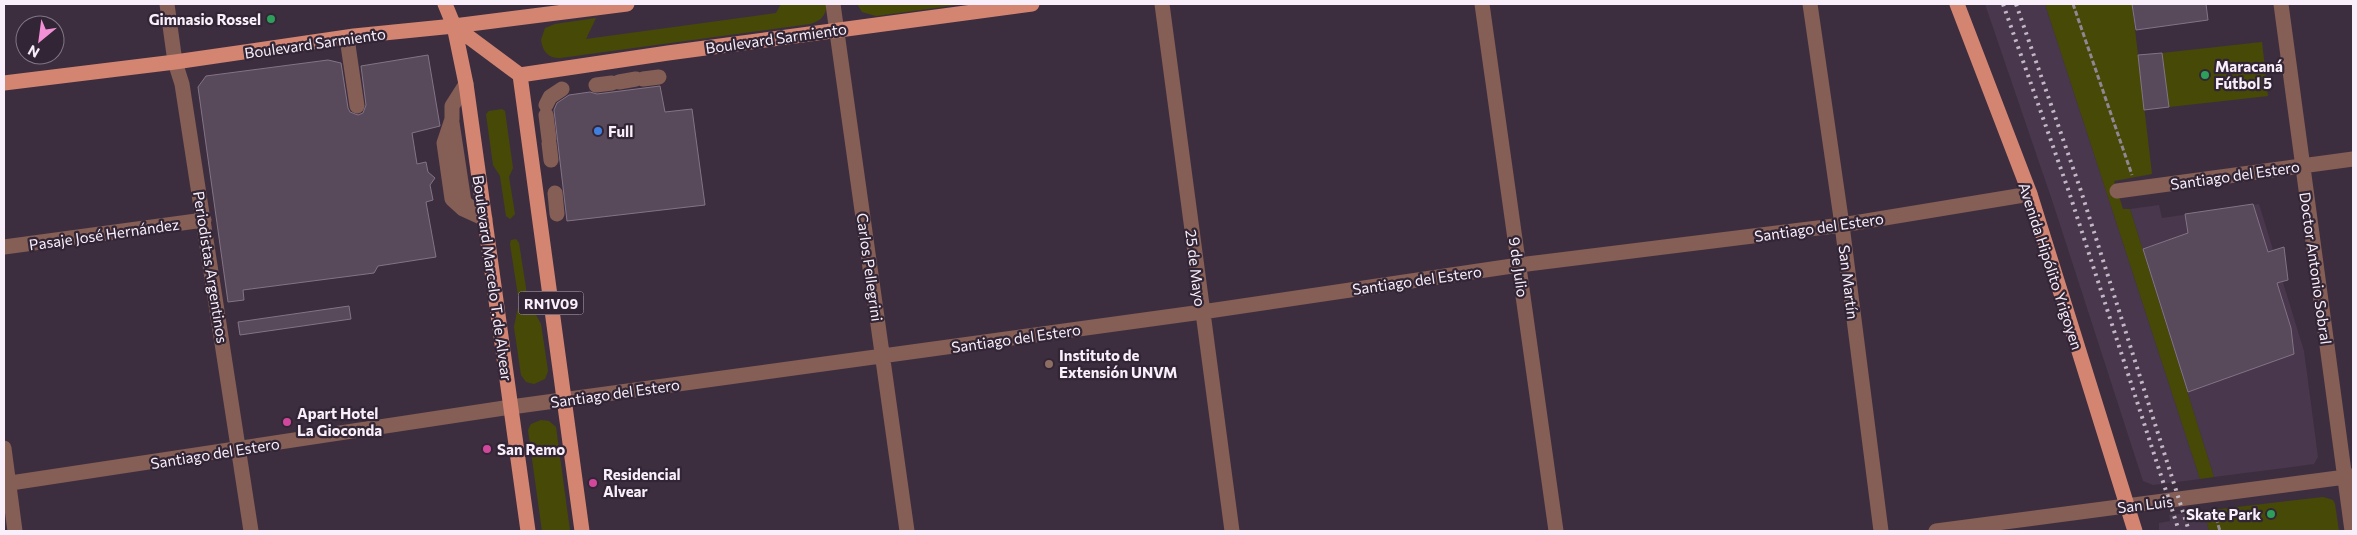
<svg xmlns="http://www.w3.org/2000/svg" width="2357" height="535" font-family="Commissioner,sans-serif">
<rect width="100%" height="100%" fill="#3d2e3f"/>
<path fill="#49374d" d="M1985,4H2045L2200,479L2153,485L2143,481L2054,206Z
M2259,204L2304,351L2318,457L2314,464L2214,477L2130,209L2159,205L2162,218Z
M2204,511L2209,531H2159V523L2170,521L2169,515Z"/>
<path fill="#474a07" d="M781,4H826C827,15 821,21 810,24L560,58C548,58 543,52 541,40L545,28L555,24L596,18L586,39L776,13Z
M857,4H964L876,16L862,12Z
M2045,4H2132L2152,174L2114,181L2123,209H2130L2214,477L2200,479Z
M2262,42L2268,96L2169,107L2162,53Z
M502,109L505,111L513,168L509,177L515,214L510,219L506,216L500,176L493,165L486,114L489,111Z
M516,239L519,243L528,301L541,324L548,371L545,379L534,384L526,382L521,375L514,327L519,302L510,244L511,240Z
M541,420L549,421L556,427L570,531H542L528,430L531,424Z
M2323,497L2333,500L2335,504L2339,531H2209L2204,511Z"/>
<path fill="#58495b" stroke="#837386" d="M2132,4H2206L2208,20L2136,30Z
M2162,53L2169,107L2144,110L2138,55Z
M428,55L440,126L412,133L417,164L426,162L428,172L435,178L430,185L433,200L426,202L436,257L378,266L374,273L243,290L244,300L228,302L198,87L206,76L328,60L341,63L348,108L350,112L358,115L363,113L366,105L361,66Z
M660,86L665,112L692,109L705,205L567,221L554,110L557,103L569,95L590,92L597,94Z
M2253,204L2268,252L2284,247L2288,280L2277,283L2291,328L2294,354L2188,392L2143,249L2188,233L2185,214Z
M349,306L351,319L240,335L238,322Z"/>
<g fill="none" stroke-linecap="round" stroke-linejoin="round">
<path stroke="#928594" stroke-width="3" stroke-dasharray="5 2.5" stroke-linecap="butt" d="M2073,4L2132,175
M2216,518L2220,531"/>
<path stroke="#855e55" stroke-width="15" d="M167,4L175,62L182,84L251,531
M833,4L907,531
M1162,4L1232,531
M1482,4L1556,531
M1810,4L1842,225L1881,531
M2281,4L2352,531
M348,45L357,106
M643,79L659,77
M619,82L636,79
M466,84L452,106V119L444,143L452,199L463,209L485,219
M596,85L612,83
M546,105L550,97L562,89
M546,115L549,139
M452,123L464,202L474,210
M549,143L551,160
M2117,191L2353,159
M555,193L557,214
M4,247L204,220
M4,448L15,531
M4,484L511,407L1202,312L1519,265L1842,225L2030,194
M1936,531L2353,476"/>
<path stroke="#d38572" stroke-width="15" d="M445,4L454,26L466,84L528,531
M1957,4L2030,194L2135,531
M454,26L520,75L582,531
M520,75L668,53L1032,4
M4,83L175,62L354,36L454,26L627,4"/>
<path stroke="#c2b7c4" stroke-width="4" stroke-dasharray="2.5 5" stroke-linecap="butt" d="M2003,4L2069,192L2179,531
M2016,4L2081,191L2189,531"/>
</g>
<g fill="#2e9e5b" stroke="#322535" stroke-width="2">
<circle cx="271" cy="19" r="5"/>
<circle cx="2205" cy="75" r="5"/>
<circle cx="2271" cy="514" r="5"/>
</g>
<circle fill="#3f7fe0" stroke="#322535" stroke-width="2" cx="598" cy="131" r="5"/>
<circle fill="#8d6e63" stroke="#322535" stroke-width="2" cx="1049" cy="364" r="5"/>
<g fill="#d1479c" stroke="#322535" stroke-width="2">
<circle cx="287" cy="422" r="5"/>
<circle cx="487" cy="449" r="5"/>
<circle cx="593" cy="483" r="5"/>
</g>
<g text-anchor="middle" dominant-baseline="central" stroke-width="4.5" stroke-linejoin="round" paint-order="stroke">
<rect fill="#322535" stroke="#bdb2bf" stroke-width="1" x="518.5" y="291.5" width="65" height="23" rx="4"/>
<g font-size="14" font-weight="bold" fill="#f8effa">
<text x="551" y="303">RN1V09</text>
</g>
<g font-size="15" font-weight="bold" fill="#f8effa" stroke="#322535" text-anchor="start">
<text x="261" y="19" text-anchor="end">Gimnasio Rossel</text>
<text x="2215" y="66">Maracaná<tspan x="2215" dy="17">Fútbol 5</tspan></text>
<text x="608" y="131">Full</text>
<text x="1059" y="355">Instituto de<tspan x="1059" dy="17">Extensión UNVM</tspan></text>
<text x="297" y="413">Apart Hotel<tspan x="297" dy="17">La Gioconda</tspan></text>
<text x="497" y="449">San Remo</text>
<text x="603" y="474">Residencial<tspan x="603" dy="17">Alvear</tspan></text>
<text x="2261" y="514" text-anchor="end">Skate Park</text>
</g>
<g font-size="15" fill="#f8effa" stroke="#322535">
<text transform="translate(776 38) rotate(-8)">Boulevard Sarmiento</text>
<text transform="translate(315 43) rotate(-8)">Boulevard Sarmiento</text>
<text transform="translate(2235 175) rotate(-8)">Santiago del Estero</text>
<text transform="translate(1819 227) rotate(-8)">Santiago del Estero</text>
<text transform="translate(104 234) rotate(-8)">Pasaje José Hernández</text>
<text transform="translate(2051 266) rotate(72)">Avenida Hipólito Yrigoyen</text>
<text transform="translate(211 267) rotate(81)">Periodistas Argentinos</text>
<text transform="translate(870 267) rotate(82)">Carlos Pellegrini</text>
<text transform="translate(1519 267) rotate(82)">9 de Julio</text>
<text transform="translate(1196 268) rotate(83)">25 de Mayo</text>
<text transform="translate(2316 268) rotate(82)">Doctor Antonio Sobral</text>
<text transform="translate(493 278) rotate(82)">Boulevard Marcelo T. de Alvear</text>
<text transform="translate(1417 280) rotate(-8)">Santiago del Estero</text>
<text transform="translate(1849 282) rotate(83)">San Martín</text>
<text transform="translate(1016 338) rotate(-8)">Santiago del Estero</text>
<text transform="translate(615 393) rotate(-8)">Santiago del Estero</text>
<text transform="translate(215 453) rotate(-9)">Santiago del Estero</text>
<text transform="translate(2145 504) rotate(-7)">San Luis</text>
</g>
</g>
<rect width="2357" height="535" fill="none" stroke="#f8effa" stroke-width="10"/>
<g transform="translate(40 40) rotate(209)"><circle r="24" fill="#322535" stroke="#817684"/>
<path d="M0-4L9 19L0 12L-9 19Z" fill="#f391d6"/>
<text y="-8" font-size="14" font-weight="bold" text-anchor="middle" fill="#f8effa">N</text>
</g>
</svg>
